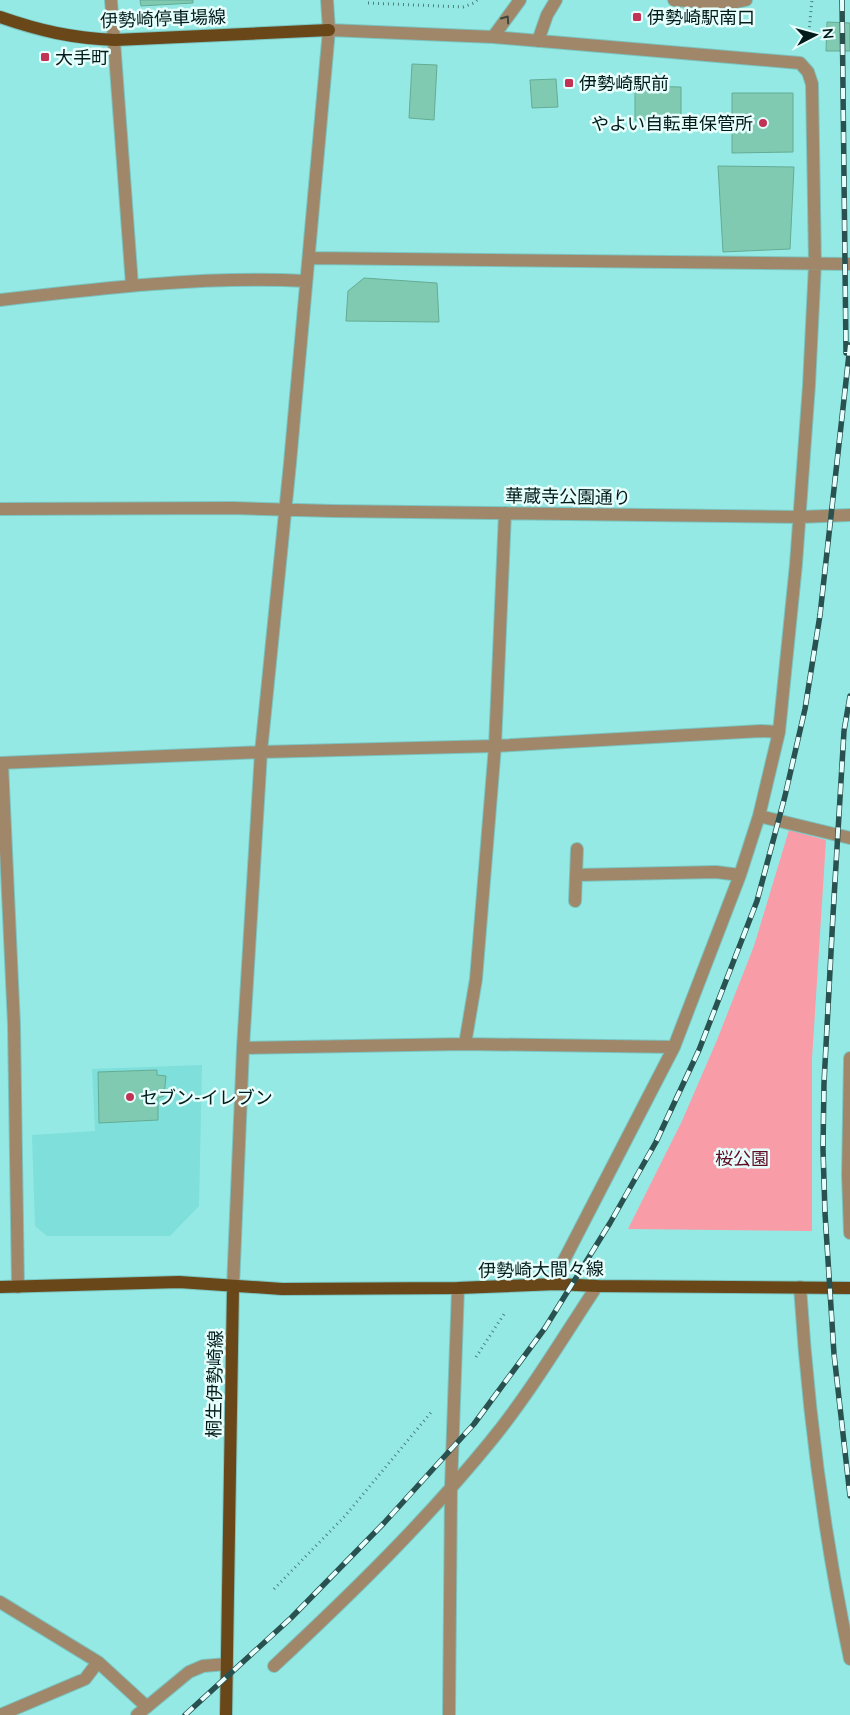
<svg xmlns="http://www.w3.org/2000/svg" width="850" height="1715" font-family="Lato,'Noto Sans JP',sans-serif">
<rect width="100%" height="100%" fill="#95e9e4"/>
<path fill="#7fdfda" d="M202,1065L199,1206L170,1236H47L35,1226L32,1135L95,1131L92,1069Z"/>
<path fill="#f89ca8" d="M789,830L826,840L812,1059V1231L628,1229L682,1121L717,1040L754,946Z"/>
<path fill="#81cab2" stroke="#63ac95" d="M140,0H193V3L141,6Z
M827,22L850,23V51H826Z
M412,64L437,65L434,120L409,118Z
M556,79L558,107L532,108L530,80Z
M635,86L681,87V120H635Z
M732,93H793V152L732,153Z
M718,166L794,167L790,249L723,252Z
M364,278L437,283L439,322L346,321L348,291Z
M157,1070V1075L166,1076L164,1096L158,1098V1120L99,1123L98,1072Z"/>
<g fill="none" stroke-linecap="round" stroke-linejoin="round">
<defs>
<path id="minor" d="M111,0L132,285
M674,0L727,4L746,0
M329,30L493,37L800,63L808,72L812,84L815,264L809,385L796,564L779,732L759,816L740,875L674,1047L562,1264L556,1284
M493,37L520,0
M538,41L547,15L556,0
M309,258L850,264
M0,300C102,288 204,276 306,281
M0,509L233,508L333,511L800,517L850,515
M0,763L261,752L495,746L761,731L779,732
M2,763L14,1025L18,1287
M759,816L850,838
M576,875L716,872L740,875
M575,901L577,849
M465,1044L674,1047
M243,1048L465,1044L476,979L495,746L505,513
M850,1058L848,1175L850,1233
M233,1287L243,1048L261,752L290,463L329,30L327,0
M800,1287C808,1411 824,1537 850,1659
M0,1602L98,1662L147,1707
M274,1666C350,1595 424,1523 490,1442C530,1393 562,1339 597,1286
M0,1715L85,1679L98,1662
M137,1715L189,1672L203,1666L227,1664
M449,1715L451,1487L458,1288"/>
<path id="major" d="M0,17C40,31 72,38 115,40L329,30
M0,1287L179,1282L282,1289L458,1288L556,1284L597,1286L850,1288
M226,1715L233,1287"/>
</defs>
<use href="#minor" stroke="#7bc4c0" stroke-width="14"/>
<use href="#major" stroke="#7bc4c0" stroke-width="14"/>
<path stroke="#4a817e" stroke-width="3" stroke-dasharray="1 4" stroke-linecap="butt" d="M368,3L463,7L474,3L477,0
M808,42L812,0
M476,1357L506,1311
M274,1589L345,1516L433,1410"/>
<use href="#minor" stroke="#a0876a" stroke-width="12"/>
<use href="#major" stroke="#694718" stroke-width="12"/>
<defs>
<path id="rail" d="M842,0L846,353
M850,696L844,731L833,915L824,1083L823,1149L825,1213L834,1354L850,1496
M185,1715L291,1618L384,1523L474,1424L545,1328L610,1223L656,1142L699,1050L757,901L785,796L805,709L820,615L850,345"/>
</defs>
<use href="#rail" stroke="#28514f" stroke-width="5.5"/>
<use href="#rail" stroke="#e6fefc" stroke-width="4" stroke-dasharray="11" stroke-linecap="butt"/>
</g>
<defs><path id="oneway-chevron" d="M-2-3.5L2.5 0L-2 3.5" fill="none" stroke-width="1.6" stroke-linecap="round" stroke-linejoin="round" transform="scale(1.25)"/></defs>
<use stroke="#41473b" href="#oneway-chevron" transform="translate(506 19) rotate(-55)"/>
<g fill="#c13255" stroke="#e6fefc" stroke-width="2">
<rect x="632" y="12" width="10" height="10" rx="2.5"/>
<rect x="40" y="52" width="10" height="10" rx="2.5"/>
<rect x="564" y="78" width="10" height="10" rx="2.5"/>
<circle cx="763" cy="123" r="5"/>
<circle cx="130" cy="1097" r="5"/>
</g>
<g text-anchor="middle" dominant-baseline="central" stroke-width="5" stroke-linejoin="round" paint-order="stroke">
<g font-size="18" fill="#021c1b" stroke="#e6fefc" text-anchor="start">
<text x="647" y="17">伊勢崎駅南口</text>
<text x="55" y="57">大手町</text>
<text x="579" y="83">伊勢崎駅前</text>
<text x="753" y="123" text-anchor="end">やよい自転車保管所</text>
<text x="140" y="1097">セブン-イレブン</text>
</g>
<g font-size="18" fill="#021c1b" stroke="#e6fefc">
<text transform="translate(163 18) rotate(-2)">伊勢崎停車場線</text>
<text transform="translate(568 496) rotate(1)">華蔵寺公園通り</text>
<text transform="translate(541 1269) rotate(-1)">伊勢崎大間々線</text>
<text transform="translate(214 1384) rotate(-89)">桐生伊勢崎線</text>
</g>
<g font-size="18" fill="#600c23" stroke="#e6fefc">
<text x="742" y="1158">桜公園</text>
</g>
</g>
<g transform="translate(815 35) rotate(84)" stroke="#e6fefc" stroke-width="4" paint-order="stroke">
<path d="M0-4L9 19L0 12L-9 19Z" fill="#021c1b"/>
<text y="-8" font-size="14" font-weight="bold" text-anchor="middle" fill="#021c1b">N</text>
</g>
</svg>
